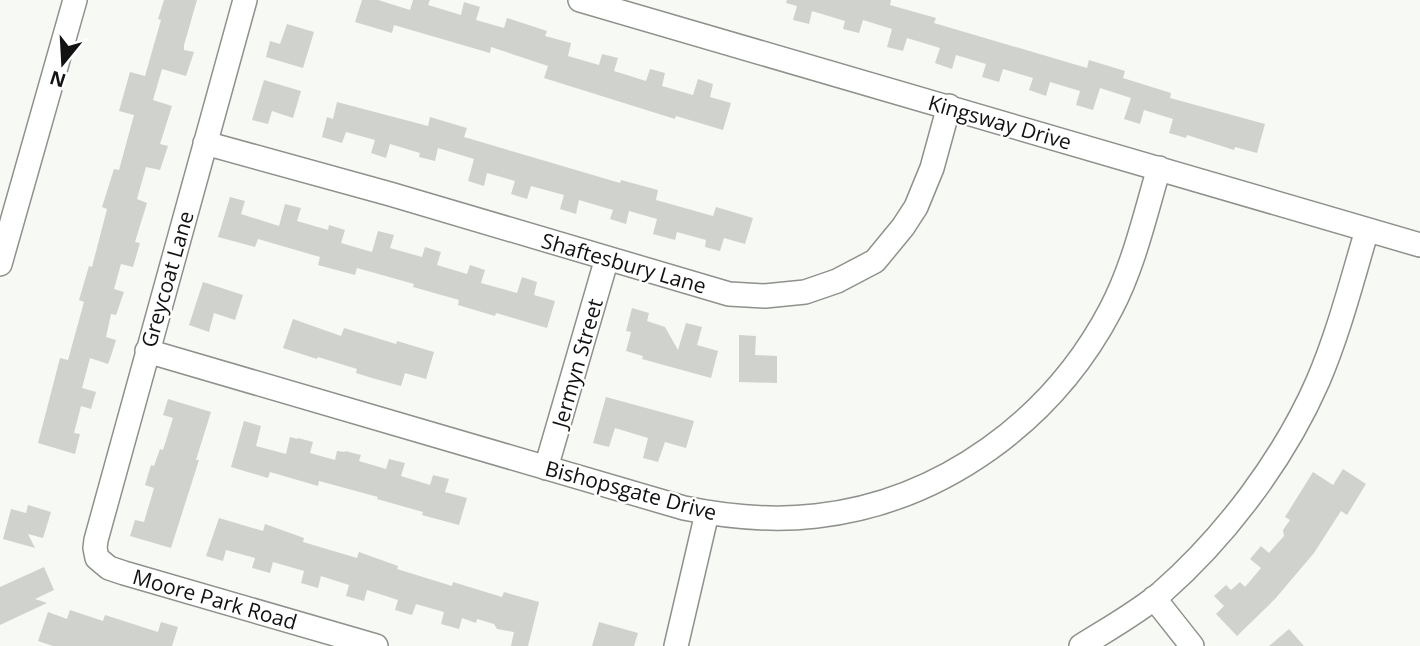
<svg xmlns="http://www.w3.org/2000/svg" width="1420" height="646" font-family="'Open Sans',sans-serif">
<rect width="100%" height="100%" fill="#f7f9f4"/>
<path fill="#d0d2cd" d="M164,0H197L184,45V50L194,52L186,76L162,69L153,100L172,106L160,144L168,146L160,170L146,167L137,199L147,203L135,242L140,243L133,267L121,264L114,289L124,292L116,315L111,314L106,337L116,340L111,356L108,364L90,358L82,388L96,392L91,409L81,406L74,433L80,434L75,454L38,443L60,358L68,360L84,302L79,300L89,266L92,267L107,209L102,207L114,169L119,170L134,115L119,111L130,72L145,76L161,20L158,19Z
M362,0H378L410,10L413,0H430L428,5L461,15L464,2L480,7L476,20L504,28L507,18L547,31L545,36L571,43L568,56L599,65L602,54L618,58L614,71L646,81L650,69L665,73L662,86L693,95L698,79L713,84L710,97L731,103L723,130L676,116L675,119L544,78L548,66L491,47L490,53L394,25L392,33L355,22Z
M787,0H891L890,5L936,18L934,23L1087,68L1089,60L1125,71L1123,78L1171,93L1170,98L1265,124L1257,153L1235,147L1234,150L1187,135L1186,138L1169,133L1173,119L1144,110L1140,124L1124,119L1131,98L1100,88L1093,110L1076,105L1080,91L1050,82L1046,96L1029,90L1033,78L1003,69L999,82L982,77L986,64L956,55L952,69L935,63L940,48L907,38L903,51L887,47L892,29L863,20L859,33L843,29L845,21L812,11L809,24L793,20L797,6L786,3Z
M287,24L314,32L303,68L266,57L270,41L280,44Z
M264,80L301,91L293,118L272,111L268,124L252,120Z
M337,102L428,126L430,117L467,128L464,137L620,183L621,180L658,190L656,200L713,216L716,207L753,218L745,244L724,238L720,251L705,247L706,240L677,232L675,240L653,234L657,219L629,211L626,224L610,219L613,210L579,200L576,214L560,209L564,195L531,186L527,199L511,194L515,181L487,173L484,186L468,181L474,159L438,148L435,161L419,157L420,153L390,144L386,158L371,153L375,140L346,132L342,143L322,137L327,117L333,119Z
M230,197L245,201L241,214L279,226L285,204L301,208L297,221L328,230L329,225L345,230L341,243L372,252L378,231L394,235L390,248L422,257L425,247L441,252L437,265L467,274L470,265L485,270L481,283L517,293L522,277L537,282L534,295L555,301L547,328L496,313L495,316L458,305L459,300L413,287L414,284L357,268L355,275L318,265L320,257L258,239L255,247L218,237Z
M203,282L243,295L235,320L214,313L209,332L189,325Z
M632,308L649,313L647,321L665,327L678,350L686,323L702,327L697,345L718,351L711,378L642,359L643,356L626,351L631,332L626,331Z
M293,319L341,336L344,328L396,344L397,341L434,352L426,379L405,373L401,386L372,378L356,373L357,369L318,357L317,359L283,348Z
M739,335L756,336L755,355L777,356V383L739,382Z
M606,397L694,421L686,448L665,442L658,462L643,458L648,438L615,428L609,447L593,443Z
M168,399L211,412L196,460H199L171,548L130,536L135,520L144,522L154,488L145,485L151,465L154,466L160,449L163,450L173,418L163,415Z
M244,421L261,426L256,446L286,454L290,437L297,439L298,438L313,442L310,453L335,460L337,451L345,452V451L361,455L359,461L386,469L389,459L405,463L401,476L430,485L433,475L449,479L445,492L467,498L459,525L422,515L423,512L377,499L378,497L319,481L318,486L270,472L268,478L231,467Z
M1343,469L1366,484L1347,515L1341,511L1314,553L1275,599L1237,636L1216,614L1224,606L1214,596L1226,585L1231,590L1240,582L1245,587L1261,568L1250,559L1261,546L1269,553L1284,536L1283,530L1290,520L1285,517L1313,472L1333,485Z
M28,505L51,512L43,538L28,534L35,548L3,539L11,509L26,513Z
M219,518L263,531L265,524L304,538L303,542L357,558L359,552L398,566L397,569L452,586L453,582L502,597L504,592L539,602L528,646H511L514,632L497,629L494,624L477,619L476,623L462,618L459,629L441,624L444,612L416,604L412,615L395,610L398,600L367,590L364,601L346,596L349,585L321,576L318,588L301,583L304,571L273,562L270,573L252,568L255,558L226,550L223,561L206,556Z
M44,567L54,590L35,599L47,603L0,625V587Z
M70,610L103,621L105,615L158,632L161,622L178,627L172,646H53L38,641L48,612L67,619Z
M599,622L638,633L634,646H592Z
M1289,629L1304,646H1269Z"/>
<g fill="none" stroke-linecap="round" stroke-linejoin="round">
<defs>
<path id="minor" d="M245,0L96,540L95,548L97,558L109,568L124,573L376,646
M580,0L1420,245
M205,143L390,194L729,294L765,296L805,292L837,281L875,261L903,227L916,207L932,168L949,106
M0,264L75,0
M147,351L684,508C728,517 772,521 816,516C942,502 1053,420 1111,309C1134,265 1145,215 1159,168
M546,468L607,258
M1154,598L1192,646
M676,646L707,513
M1081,646C1108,629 1137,613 1161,593C1225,537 1284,459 1318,381C1339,332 1352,280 1367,230"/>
</defs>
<use href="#minor" stroke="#8e918c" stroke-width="26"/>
<use href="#minor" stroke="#fff" stroke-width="23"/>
</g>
<g text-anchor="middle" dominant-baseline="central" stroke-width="5" stroke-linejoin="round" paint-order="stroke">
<g font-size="21" fill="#111211" stroke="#fff">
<text transform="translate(1000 122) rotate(16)">Kingsway Drive</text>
<text transform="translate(624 263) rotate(16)">Shaftesbury Lane</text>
<text transform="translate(167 279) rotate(-74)">Greycoat Lane</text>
<text transform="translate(577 363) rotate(-74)">Jermyn Street</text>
<text transform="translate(631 490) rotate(15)">Bishopsgate Drive</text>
<text transform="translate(215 599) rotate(16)">Moore Park Road</text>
</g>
</g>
<g transform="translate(63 63) rotate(198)" stroke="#ffffff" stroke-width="5" paint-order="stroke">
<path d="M0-5L12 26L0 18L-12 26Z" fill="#111211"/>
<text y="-10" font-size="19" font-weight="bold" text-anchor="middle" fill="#111211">N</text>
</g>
</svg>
